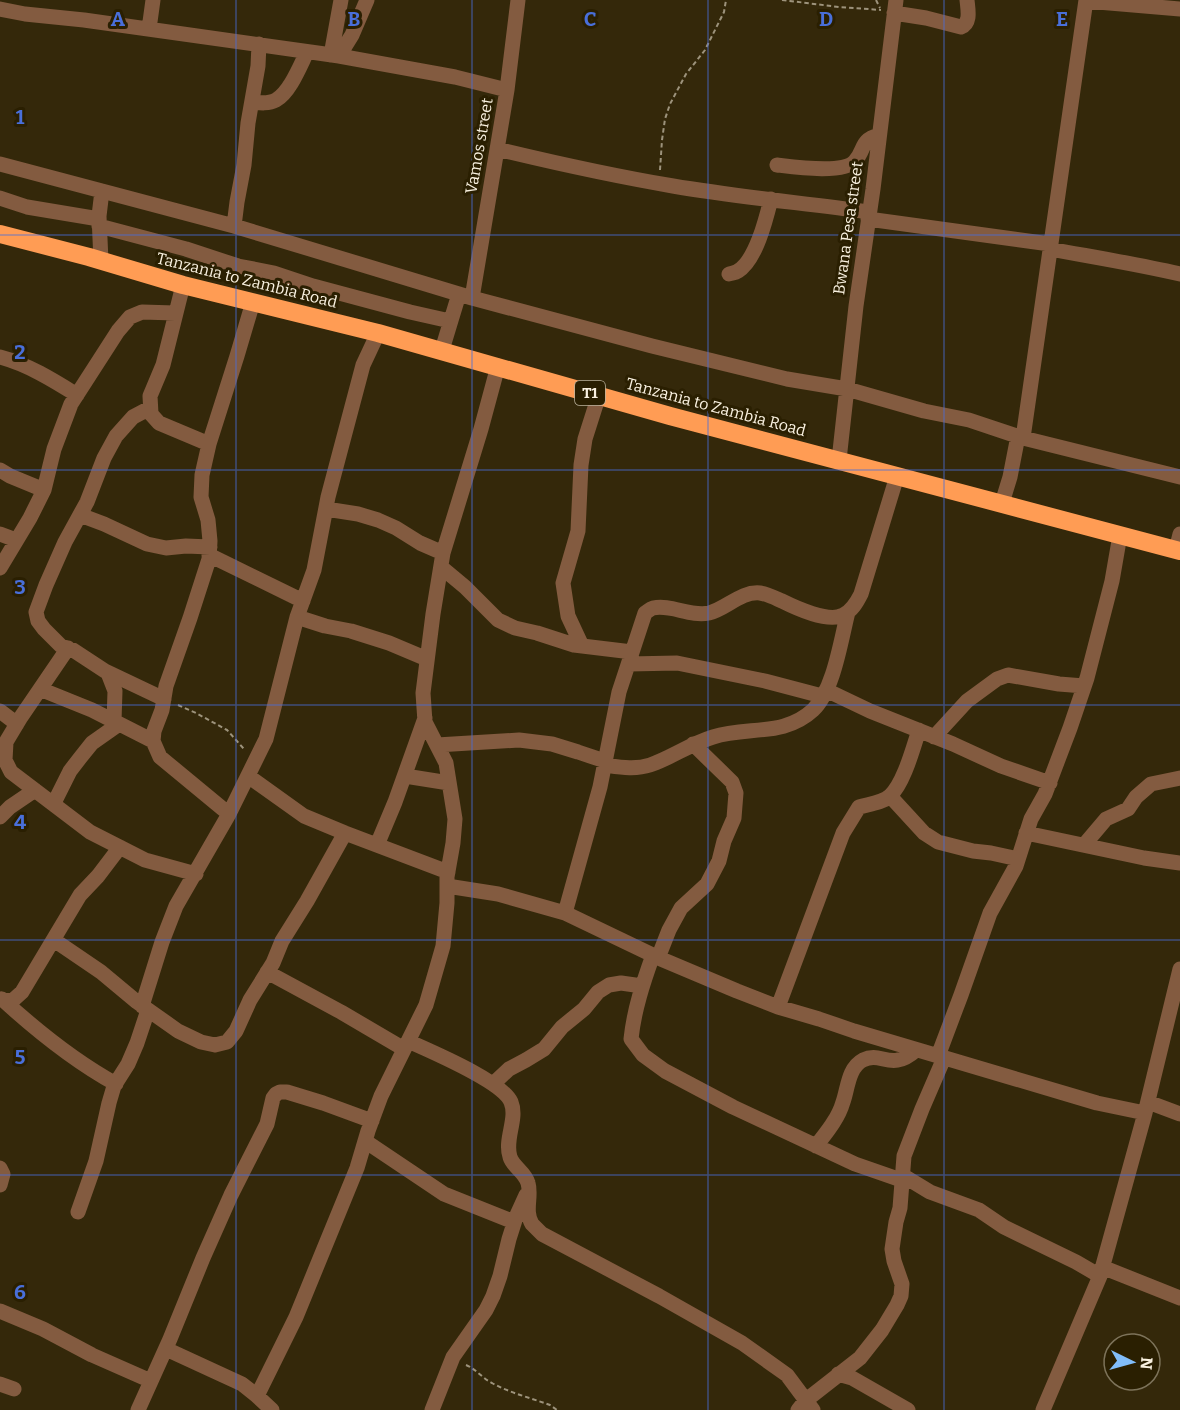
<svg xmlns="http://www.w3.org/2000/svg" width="1180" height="1410" font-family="Bitter,serif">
<rect width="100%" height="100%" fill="#34280a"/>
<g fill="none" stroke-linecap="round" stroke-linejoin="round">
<path stroke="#9d937c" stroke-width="2" stroke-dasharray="4.5 3" stroke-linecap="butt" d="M782,0L839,7L881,10
M876,0L880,8
M660,170L662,140L665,119L670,104L686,74L705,50L724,12L726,0
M178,705L196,713L227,730L244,749
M466,1365C476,1369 482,1378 492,1383C510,1393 531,1398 550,1405L557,1410"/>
<path stroke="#835b40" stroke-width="15" d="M1086,1L1180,9
M0,9L25,14L84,20L339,56L455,77L507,90
M894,13L926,18L961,27C971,23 968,10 967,0
M149,29L153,0
M331,55L341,0
M339,56L352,35L367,0
M252,102C260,103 269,104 276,100C290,92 300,66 307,52
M497,149C555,163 614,176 673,186C738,197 804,203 869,212
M0,164L234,226L472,298L652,346L787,379L847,389L924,411L969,420L1023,438L1180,477
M777,165C794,167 844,174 855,161C866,149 859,141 879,135
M0,198L27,207L99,219
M868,219L1050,244
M99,226L186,249L238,266L274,273L313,286L410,312L450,321
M234,226L237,202L244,165L248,123L258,66L259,44
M1050,249C1093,257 1137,264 1180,274
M101,261L99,216L102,191
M729,274C732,273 735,273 738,271C756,260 766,219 771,199
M183,285L163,365L150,396L151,414L159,423L209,444
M472,298L507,90L518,0
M442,350L459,294
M0,357C27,364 53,380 77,395
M150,408L133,417L116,436L104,458L87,502L65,542L46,585L36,612L38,621L44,629L61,646L73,650L105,671L164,699
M1023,438L1086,0
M839,460L856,306L873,189L896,0
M0,470L10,476L44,490
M1002,503L1010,477L1018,436
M326,509L358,514L378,520L396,528L420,543L443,553
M80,515L104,524L147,544L166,548L186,546L210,547
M0,534L16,540
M1176,550L1180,534
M209,555L303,601
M441,567L465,587L498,620L515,628L537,633L574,645L632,652
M0,568L30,518L44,490L54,449L71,404L118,331L130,317L142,312L175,313
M297,617L325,626L351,631L389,643L427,659
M582,646L568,616L563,583L578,531L581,465L585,439L599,395
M68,648L21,717L6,742L5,760L11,772L90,832L145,860L196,874
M629,664L677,663L765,681L822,696
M108,673L115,691L114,721
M40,689L92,710L153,741
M826,690L870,711L953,744L1001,766L1050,783
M0,711L17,724
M934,737L967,701L997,679L1008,675L1059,684L1084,686
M437,745L519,740L552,744L578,752L605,761
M604,765C619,767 635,770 650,765C671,758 690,744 713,737C748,726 784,737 813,710C834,690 841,639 848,612
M248,776L304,816L345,833L448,872
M405,776L449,783
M890,796L924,833L938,842L973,851L991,853L1018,859
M54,803L70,771L80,758L92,743L119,724
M229,814L160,757L153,741L154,731L162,710L166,686L190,618L209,559L210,541L208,520L201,497L202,475L209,444L237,356L253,302
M0,817L10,807L35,790
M1026,833L1144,858L1180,863
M377,845L395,802L425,718
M1084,845L1106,819L1128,809L1136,797L1151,784L1180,778
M447,886L498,894L565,913L661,959L737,991L778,1007L819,1019L854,1031L1097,1103L1145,1113
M565,913L600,787L619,692L645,613C648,611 650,609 653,608C671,604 690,617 709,613C726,609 741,591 760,593C767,594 775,598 782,601C796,608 829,623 843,615C852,611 857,602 861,594L897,476
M54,940L101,972L137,1002L178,1031L201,1042L215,1045L227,1042L236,1031L250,1000L273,963L282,941L307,901L345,833
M653,955C643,983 634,1010 631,1039L643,1055L665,1071L733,1107L855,1164L901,1180
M658,958L669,930L681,908L707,884L719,861L724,841L734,818L736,793L732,782L693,744
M267,972L341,1012L404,1049
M0,999L12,1001L22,992L80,895L98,876L120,847
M2,999C37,1031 74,1061 116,1084
M142,1006L162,942L176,906L229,814L266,739L297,617L314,570L328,497L363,365L378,333
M778,1007L843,833L859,807C869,804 882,803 890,796C904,783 913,748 919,730
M408,1041C430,1051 502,1081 511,1102C518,1119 504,1139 510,1157C513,1167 525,1172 528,1183C532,1196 524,1211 532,1224C535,1227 539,1231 542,1234L659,1296L742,1343L787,1375L813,1410
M938,1056L961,995L990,913L1016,866L1031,819L1045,794L1070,728L1087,678L1112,581L1120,535
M493,1084L509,1069L526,1060L544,1049L562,1027L584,1009L598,992L609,985L621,983L642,986
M1148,1102L1180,1114
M365,1141L444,1194L514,1222
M816,1146C822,1138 828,1131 833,1123C837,1117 841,1109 843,1102C848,1088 848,1068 863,1060C882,1051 891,1072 916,1050
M0,1168L3,1174L0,1185
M902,1175L930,1192L979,1210L1004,1227L1076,1262L1100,1276
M78,1212L96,1161L109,1103L114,1086L128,1064L137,1043L148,1010
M1102,1267L1180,1298
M0,1311L43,1329L92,1355L151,1381
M166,1349L242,1384L257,1396L272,1410
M838,1374L852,1378L908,1410
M0,1384L14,1389
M257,1396L296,1317L357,1168L368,1131L381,1096L426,1005L443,946L447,903V877L453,843L455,819L446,763L425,722L423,693L433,614L443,553L481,429L498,366
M138,1410L170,1339L203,1258L231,1195L267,1124L273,1098L276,1094L280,1092H287L323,1103L372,1121
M432,1410L453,1357L486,1310L493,1296L500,1276L509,1239L516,1217L526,1195
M798,1410L805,1401L860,1358L882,1330L897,1305L901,1296L902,1284L894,1261L892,1249L896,1222L900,1208L904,1156L922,1109L944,1058
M1043,1410L1100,1276L1145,1113L1180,969"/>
<path stroke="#ff9c54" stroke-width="18" d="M0,234L89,257L183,285L378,333L670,416L1180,551"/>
</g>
<path fill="none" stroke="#496fda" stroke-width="1.5" stroke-opacity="0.55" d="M236,0V1410M472,0V1410M708,0V1410M944,0V1410M0,235H1180M0,470H1180M0,705H1180M0,940H1180M0,1175H1180"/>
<g text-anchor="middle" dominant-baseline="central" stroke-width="6" stroke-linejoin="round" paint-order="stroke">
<rect fill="#2a1f01" stroke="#bbb29d" stroke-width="1.5" x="575" y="381" width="30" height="24" rx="4.5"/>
<g font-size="15" font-weight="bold" fill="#f9f1e0">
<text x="590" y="393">T1</text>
</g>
<g font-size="16" fill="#f9f1e0" stroke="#2a1f01">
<text transform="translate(479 146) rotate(-80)">Vamos street</text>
<text transform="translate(848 228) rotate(-82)">Bwana Pesa street</text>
<text transform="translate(247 280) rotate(14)">Tanzania to Zambia Road</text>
<text transform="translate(716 407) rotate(15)">Tanzania to Zambia Road</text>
</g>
</g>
<g font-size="20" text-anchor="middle" font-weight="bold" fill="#496fda" stroke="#2a1f01" stroke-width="6" stroke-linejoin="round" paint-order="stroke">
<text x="118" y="26">A</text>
<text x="354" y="26">B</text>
<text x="590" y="26">C</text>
<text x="826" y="26">D</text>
<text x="1062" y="26">E</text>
<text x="20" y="124">1</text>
<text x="20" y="359">2</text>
<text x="20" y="594">3</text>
<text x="20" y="829">4</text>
<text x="20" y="1064">5</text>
<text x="20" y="1299">6</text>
</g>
<g transform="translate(1132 1362) rotate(95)"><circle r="28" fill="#2a1f01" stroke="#7d735a" stroke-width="1.5"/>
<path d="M0-4.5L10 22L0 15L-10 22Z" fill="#81bdfa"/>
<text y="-9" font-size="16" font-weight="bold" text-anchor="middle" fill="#f9f1e0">N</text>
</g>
</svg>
